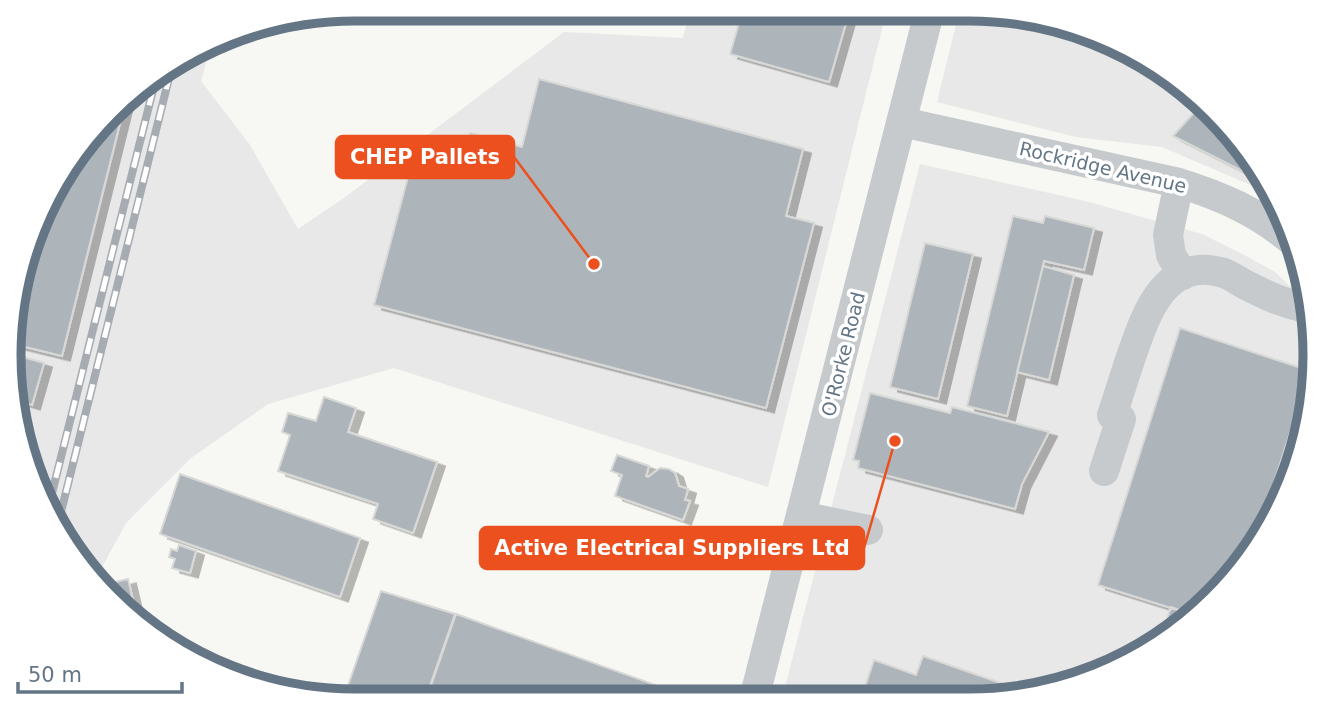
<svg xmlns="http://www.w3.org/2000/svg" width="1324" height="710" font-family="'DejaVu Sans',sans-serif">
<defs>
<filter id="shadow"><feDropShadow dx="8" dy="4.5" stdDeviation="0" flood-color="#0004"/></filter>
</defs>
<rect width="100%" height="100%" fill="#f7f7f3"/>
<path fill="#e7e8e7" d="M691,9H887L768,487L394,368L268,404L191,458L126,523L94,582L35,488L10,378L20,266L67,163L144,81L211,45L201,81L250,145L298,229L344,198L564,32L683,38Z
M960,9H991L1059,21L1142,55L1243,144L1267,192L1162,147L1076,137L937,102Z
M920,164L1089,202L1202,234L1248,257L1275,272L1306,301L1312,400L1269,528L1229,584L1161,643L1081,683L1014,698L782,699Z"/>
<path fill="#adb5bb" stroke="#d8d8d6" stroke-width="2" filter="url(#shadow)" d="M743,9H850L829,82L730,54Z
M539,79L803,149L786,216L814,223L766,408L374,305L408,177L464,157L470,133L522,147Z
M126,99L62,356L13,344L20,266L67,163Z
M1200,106L1243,144L1262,181L1173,136Z
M1013,216L1043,223L1045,216L1094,228L1084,270L1044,261L1007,416L967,406Z
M925,243L973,254L938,399L890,387Z
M1043,266L1074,275L1049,380L1017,372Z
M1180,328L1310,371L1259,529L1266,532L1229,584L1193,615L1098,585Z
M12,354L44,363L32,405L15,400L10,378Z
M870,393L950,413L952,407L1049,432L1022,484L1015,509L858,468L859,461L853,460Z
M324,397L356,408L348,432L437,462L413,533L373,519L378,504L278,471L290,435L282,432L288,413L316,421Z
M617,455L649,466L646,476L648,477L660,468L669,469L675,473L679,486L688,489L685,500L690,501L683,520L615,496L622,475L611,471Z
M180,474L360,538L340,597L160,534Z
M179,545L196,551L190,573L172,568L175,559L169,557L171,549L177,551Z
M128,579L137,618L98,586Z
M381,591L455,614L425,700H343Z
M1171,607L1193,615L1158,645Z
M456,614L678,693L676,699L426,700Z
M923,656L1032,694L1014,698L861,699L874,660L916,675Z"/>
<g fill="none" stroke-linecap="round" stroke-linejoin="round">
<path stroke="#c6cacd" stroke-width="30" d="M902,122L1179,183C1221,196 1258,212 1292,241
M1179,183L1168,235L1171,255L1183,275
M1104,471L1121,419L1112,415C1119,395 1125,374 1132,354C1147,311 1166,256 1224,273C1232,276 1240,282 1248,286C1266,295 1282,303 1302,307L1306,303
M801,516L868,530
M754,699L930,9"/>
<defs>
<path id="rail" d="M48,509L157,74
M58,524L172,66"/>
</defs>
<use href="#rail" stroke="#a6acb2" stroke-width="8"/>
<use href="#rail" stroke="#fff" stroke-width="5" stroke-dasharray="16" stroke-linecap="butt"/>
</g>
<g text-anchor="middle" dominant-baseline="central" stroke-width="7" stroke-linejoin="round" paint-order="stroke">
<g font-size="19" fill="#647686" stroke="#fff">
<text transform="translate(1103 167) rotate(13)">Rockridge Avenue</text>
<text transform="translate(843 354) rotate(-76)">O'Rorke Road</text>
</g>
</g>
<path d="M0 0H1324V710H0ZM355 21H969A334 334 0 0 1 1303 355V355A334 334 0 0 1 969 689H355A334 334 0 0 1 21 355V355A334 334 0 0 1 355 21Z" fill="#fff" fill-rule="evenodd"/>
<path fill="none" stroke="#647686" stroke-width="9" d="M355 21H969A334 334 0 0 1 1303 355V355A334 334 0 0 1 969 689H355A334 334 0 0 1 21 355V355A334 334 0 0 1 355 21Z"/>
<path fill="none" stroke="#ec501e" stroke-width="2.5" d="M594 264L514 157M895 441L864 548"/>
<g fill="#ec501e" stroke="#fff" stroke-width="2.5">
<circle cx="594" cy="264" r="7"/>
<circle cx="895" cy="441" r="7"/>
</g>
<g fill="#ec501e" stroke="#ec501e" stroke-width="2.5">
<rect x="336" y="136" width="178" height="42" rx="7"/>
<rect x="480" y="527" width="384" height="42" rx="7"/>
</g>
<g font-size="21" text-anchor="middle" font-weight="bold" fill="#fff">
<text x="425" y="164">CHEP Pallets</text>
<text x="672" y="555">Active Electrical Suppliers Ltd</text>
</g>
<path d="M18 682v10h164v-10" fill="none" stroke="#647686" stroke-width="3.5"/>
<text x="28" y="682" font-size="21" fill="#647686" stroke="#ffffff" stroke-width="5" paint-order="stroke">50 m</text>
</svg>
